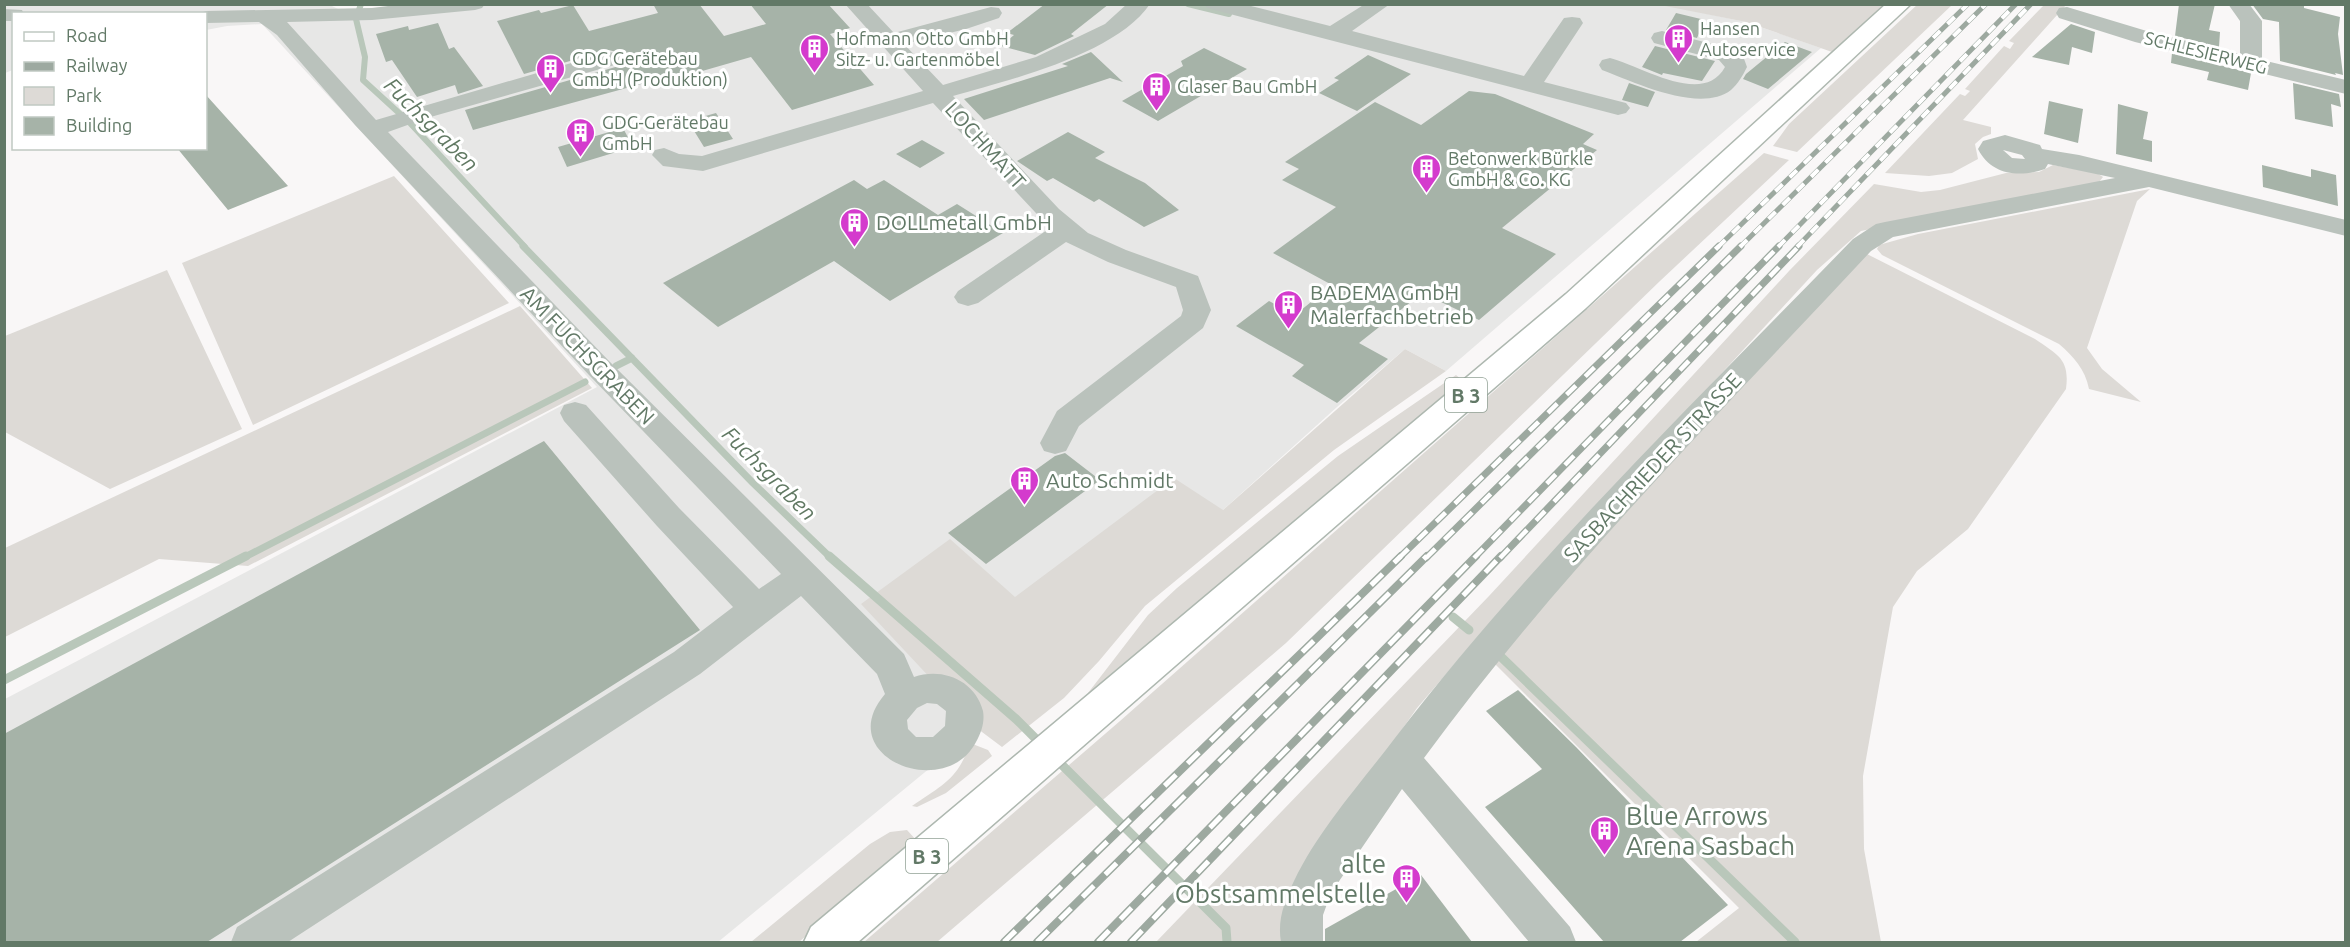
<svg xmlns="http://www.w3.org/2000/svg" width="2350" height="947" font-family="Ubuntu,sans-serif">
<rect width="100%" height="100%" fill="#f9f7f7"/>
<path fill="#e7e7e6" d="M5,4H328L340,10L446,4H1660L1746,22L1821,48L1446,371L1405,349L1337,407L1008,704L718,942H5V699L597,387L262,24L227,26L206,30V14H14L13,70L5,73Z"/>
<path fill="#dddad6" d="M1918,4L1952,5L1797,152L1773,146L1789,124Z
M1660,5H1889L1835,53L1746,22Z
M2044,5H2066L1963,120L1991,127V134L1983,137L1975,144L1978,159L1952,173L1929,176L1885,173L1960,94L1965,96L1970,91L1965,89L2004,46L2010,49L2014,43L2009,41Z
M1764,153L1789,160L1660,281L1286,643L937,942H864L1120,721Z
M2053,165L2097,173L2103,177L2099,182L1861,231L1817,270L1470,646L1417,708L1303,871L1288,901L1285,942H1156L1489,596L1789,271L1874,184L1921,192L1940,190L2006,173L2039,172Z
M394,176L509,303L253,425L182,263Z
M2150,189L2137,201L2087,348L2102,369L2141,402L2089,389C2085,369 2074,357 2059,344L1882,255L1877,249L1879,245L1918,234Z
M1859,250L2035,339C2058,355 2070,359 2066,389L1968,529L1917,571L1893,607L1863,776L1864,849L1881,942H1696L1739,908L1491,660Z
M167,270L242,429L110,489L5,432V336Z
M520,306L592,388L248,566L159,559L5,637V548Z
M1405,349L1446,371L1334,450L1145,606L1099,661L1064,698L1002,747L978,729L861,604L950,539L1015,597L1174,478L1223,510Z
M1456,375L1462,380L1091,696L1088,693L1148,615L1177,588L1338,456Z
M970,743L988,750L992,756L946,793L917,807L912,806C942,785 958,780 970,743Z
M907,830L917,841L799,942H751L870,844L890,832Z"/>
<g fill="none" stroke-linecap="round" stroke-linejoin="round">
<path stroke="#b9c7ba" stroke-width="6" d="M361,4L356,19L365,57L363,80L410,123L525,247
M1188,4L1229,14"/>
<path stroke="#b9c7ba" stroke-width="7" d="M523,246L753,483L831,558
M616,366L632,358
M243,558L585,382"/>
<path stroke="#b9c7ba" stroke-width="9" d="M829,556L1016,719L1042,745
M1453,617L1469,630
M1496,652L1795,942
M4,680L246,556
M1055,758L1226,928L1227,942"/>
</g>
<path fill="#a6b3a8" d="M653,4H699L724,36L766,24L750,4H828L850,28L830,34L874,85L792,110L751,57L664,82L663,78L473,130L465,110L619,66L623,60L620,53L609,50L524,74L497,21L539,10L541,13L573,5L589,31L658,13Z
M1045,4H1109L1071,34L1074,36L1035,55L1001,46L1014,35L1007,33Z
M2179,4H2215L2209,30L2220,32L2219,47L2175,36Z
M2252,4H2304V8L2340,17L2338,34L2343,75L2335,73L2336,75L2280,61L2279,22L2263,19Z
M1676,13L1705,20L1697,38L1666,30Z
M438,23L449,49L454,47L483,86L458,94L455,85L417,97L392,60L386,62L376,34L408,26L409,30Z
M2071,24L2095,32L2092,53L2072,47L2069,65L2032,57Z
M1785,42L1812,52L1768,89L1743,79L1746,74Z
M1655,46L1715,61L1702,81L1663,73L1662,75L1642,67Z
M1204,48L1247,69L1158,121L1122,101L1183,66L1181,61Z
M1091,52L1123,82L1110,78L984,120L964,99L1068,66L1062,64Z
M2172,53L2251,73L2248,90L2207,80L2209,72L2171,63Z
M1368,55L1411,74L1357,111L1319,93L1339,80L1334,78Z
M1629,83L1655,92L1648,107L1622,100Z
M2293,83L2339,94L2341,107L2331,104L2333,127L2295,119Z
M1469,91L1495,94L1594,134L1583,144L1597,150L1502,228L1556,254L1479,320L1422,293L1359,343L1388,359L1337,403L1292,376L1304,365L1236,326L1269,301L1295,315L1332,285L1273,253L1336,207L1282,180L1299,169L1285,162L1375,102L1421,125Z
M206,95L288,186L228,210L177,148H206Z
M2049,101L2083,109L2078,143L2044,134Z
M2118,104L2148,112L2143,139L2152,141V162L2116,154Z
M716,113L733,139L704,147L688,121Z
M623,128L633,147L567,167L558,147Z
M1068,132L1105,152L1095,158L1145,183L1179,210L1144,227L1099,199L1094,202L1053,178L1047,181L1017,161Z
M922,140L945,153L920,168L896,154Z
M2262,165L2311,177V169L2336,175L2338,206L2263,187Z
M854,180L867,189L884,180L938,215L957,204L1003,233L890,301L834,261L718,327L663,283Z
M544,441L700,630L207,942H4V734Z
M1065,453L1100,480L986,564L948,533L1055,456Z
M1518,690L1576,747L1728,905L1680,942H1604L1485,807L1542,769L1486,711Z
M1421,875L1472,942H1325V929Z"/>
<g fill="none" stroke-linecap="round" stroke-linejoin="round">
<defs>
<path id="major" d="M1886,4H1911L1586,308L858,942H804L811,927L1566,294Z"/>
</defs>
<use href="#major" stroke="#aeb8b0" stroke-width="3"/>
<path fill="#bac2bc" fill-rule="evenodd" d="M404,4H485L482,8L475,10L372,20L287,22L376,120L602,54L610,52L618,54L621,59L618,64L427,118L388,132L609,361L904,654L914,677C942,667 975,680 983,711C985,722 981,733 976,742C945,802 831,757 885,694L877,674L801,596L700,674L288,942H231L237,927L674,652L733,607L657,526L564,421L560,413L564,405L575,402L586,405L679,508L759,589L781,574L589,375L355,125L277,35L259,22L206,23V14H198L206,11L372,8ZM927,703L937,704L946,711L945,726L933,737H916L908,729L907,720L917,708Z
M845,4H867L894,33L991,7L999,8L1002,13L999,18L966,29L904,44L943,85L1036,57L1105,24L1127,4H1150C1116,54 1010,80 953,96L1059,209L1088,233L1126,250L1198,276L1211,310L1203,328L1079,426L1066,451L1055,454L1044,451L1040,443L1057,411L1181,316L1183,310L1176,287L1108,262L1066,242L978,303L968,306L958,303L954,297L958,291L1050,228L933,103L703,171L663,166L652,155L655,150L664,148L679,154L702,156L923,91Z
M1204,4H1243L1330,26L1365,4H1390L1352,31L1524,76L1564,18L1572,17L1580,18L1583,23L1544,82L1626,103L1630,108L1626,113L1618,115L1207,8Z
M2228,4H2249L2262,21V60L2346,80V94L2135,42L2059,18L2056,13L2059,8L2067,7L2150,32L2240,54V21Z
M4,9L22,10L24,14H14V21H4Z
M1662,31L1735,50L1743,56L1747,67C1743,75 1738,84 1731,90C1700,114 1634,82 1602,70L1599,65L1602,60L1610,58C1642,66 1703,107 1725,67L1719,60L1654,43L1651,38L1654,33Z
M2005,135L2040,145L2042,149L2079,155L2346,220V236L2149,187L1893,237L1871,251C1718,415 1557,576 1424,758L1570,927L1576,942H1529L1402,789L1331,893L1323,915V942H1281C1277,920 1285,900 1294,881C1319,829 1361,783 1395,738C1532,559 1696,401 1853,239L1876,224L1885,222L2115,178L2048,164L2045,169C2019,178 1991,175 1978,149L1983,141ZM2003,150L2022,155L2025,159L2012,158Z"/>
<use href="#major" fill="#fff" fill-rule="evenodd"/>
<defs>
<path id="rail-far2" d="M1718,247L1968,4
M1740,247L1986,4
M1778,247L2016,4
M1797,247L2031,4"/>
<path id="rail-far1" d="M1399,558L1719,246
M1426,558L1741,246
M1474,558L1779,246
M1500,558L1799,246"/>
<path id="rail" d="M1004,942L1401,556
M1037,942L1427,556
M1098,942L1476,556
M1131,942L1501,556"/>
</defs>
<use href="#rail-far2" stroke="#9da9a0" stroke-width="5"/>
<use href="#rail-far1" stroke="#9da9a0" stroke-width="7"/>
<use href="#rail" stroke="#9da9a0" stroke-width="8"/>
<use href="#rail-far2" stroke="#fff" stroke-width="4" stroke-dasharray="10" stroke-linecap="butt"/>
<use href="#rail-far1" stroke="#fff" stroke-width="4.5" stroke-dasharray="13" stroke-linecap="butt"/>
<use href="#rail" stroke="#fff" stroke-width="5" stroke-dasharray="16" stroke-linecap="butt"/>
</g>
<defs>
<symbol id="building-pin" viewBox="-11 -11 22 30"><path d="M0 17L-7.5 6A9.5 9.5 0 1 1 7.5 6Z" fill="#d43bcd" stroke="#fff"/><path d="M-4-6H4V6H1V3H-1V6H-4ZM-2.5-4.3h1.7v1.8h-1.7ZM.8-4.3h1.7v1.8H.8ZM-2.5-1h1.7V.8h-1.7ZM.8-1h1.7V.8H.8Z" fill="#fff"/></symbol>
</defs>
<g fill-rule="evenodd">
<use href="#building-pin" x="1662" y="22" width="33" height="45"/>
<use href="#building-pin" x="798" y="32" width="33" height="45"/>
<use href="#building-pin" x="534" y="52" width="33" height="45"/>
<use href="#building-pin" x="1140" y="70" width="33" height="45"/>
<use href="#building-pin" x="564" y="116" width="33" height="45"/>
<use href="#building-pin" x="1410" y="152" width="33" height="45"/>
<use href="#building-pin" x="838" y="206" width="33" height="45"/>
<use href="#building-pin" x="1272" y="288" width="33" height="45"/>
<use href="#building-pin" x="1008" y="464" width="33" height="45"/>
<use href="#building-pin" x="1588" y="814" width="33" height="45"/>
<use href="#building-pin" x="1390" y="862" width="33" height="45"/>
</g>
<g text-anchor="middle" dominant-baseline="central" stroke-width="6" stroke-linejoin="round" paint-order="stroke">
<g font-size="18" fill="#627967" stroke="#fff" text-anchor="start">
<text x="1700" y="28">Hansen<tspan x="1700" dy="21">Autoservice</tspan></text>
<text x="836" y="38">Hofmann Otto GmbH<tspan x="836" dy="21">Sitz- u. Gartenmöbel</tspan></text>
<text x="572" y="58">GDG Gerätebau<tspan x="572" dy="21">GmbH (Produktion)</tspan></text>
<text x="1177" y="86">Glaser Bau GmbH</text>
<text x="602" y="122">GDG-Gerätebau<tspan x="602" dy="21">GmbH</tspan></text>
<text x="1448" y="158">Betonwerk Bürkle<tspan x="1448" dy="21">GmbH &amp; Co. KG</tspan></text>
</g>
<g font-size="18" fill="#627967" stroke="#fff">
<text transform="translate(2206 52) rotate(14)">SCHLESIERWEG</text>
</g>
<g fill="#fff" stroke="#91a195" stroke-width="1.5">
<rect x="1445" y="378" width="42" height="34" rx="4.5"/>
<rect x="906" y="839" width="42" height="34" rx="4.5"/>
</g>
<g font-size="20" font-weight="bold" fill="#627967">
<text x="1466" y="395">B 3</text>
<text x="927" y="856">B 3</text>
</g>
<g font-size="21" fill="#627967" stroke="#fff">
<text transform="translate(986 145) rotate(48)">LOCHMATT</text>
<text transform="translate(588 355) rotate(46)">AM FUCHSGRABEN</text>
<text transform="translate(1652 467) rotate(-47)">SASBACHRIEDER STRASSE</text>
</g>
<g font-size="21" fill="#627967" stroke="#fff" text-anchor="start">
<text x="876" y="222">DOLLmetall GmbH</text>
<text x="1310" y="292">BADEMA GmbH<tspan x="1310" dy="24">Malerfachbetrieb</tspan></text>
<text x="1046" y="480">Auto Schmidt</text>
</g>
<g font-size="22" font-style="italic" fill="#617963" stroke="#fff">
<text transform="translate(432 124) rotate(45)">Fuchsgraben</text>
<text transform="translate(770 473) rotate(45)">Fuchsgraben</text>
</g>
<g font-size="26" fill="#627967" stroke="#fff" text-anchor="start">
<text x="1626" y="815">Blue Arrows<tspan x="1626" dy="30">Arena Sasbach</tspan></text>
<text x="1386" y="863" text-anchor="end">alte<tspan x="1386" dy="30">Obstsammelstelle</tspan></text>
</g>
</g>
<rect width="2350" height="947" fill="none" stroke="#627967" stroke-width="12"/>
<rect x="12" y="12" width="195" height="138" fill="#ffffff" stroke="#c0c9c2" stroke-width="1.5"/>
<rect x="24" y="32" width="30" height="9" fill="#ffffff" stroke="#c0c9c2" stroke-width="1.5"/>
<text x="66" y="42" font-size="18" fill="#627967">Road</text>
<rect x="24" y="62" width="30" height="9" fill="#9da9a0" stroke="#c0c9c2" stroke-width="1.5"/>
<text x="66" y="72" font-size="18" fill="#627967">Railway</text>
<rect x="24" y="87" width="30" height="18" fill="#dddad6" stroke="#c0c9c2" stroke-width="1.5"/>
<text x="66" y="102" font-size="18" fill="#627967">Park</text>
<rect x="24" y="117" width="30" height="18" fill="#a6b3a8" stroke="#c0c9c2" stroke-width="1.5"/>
<text x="66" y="132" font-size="18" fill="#627967">Building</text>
</svg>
